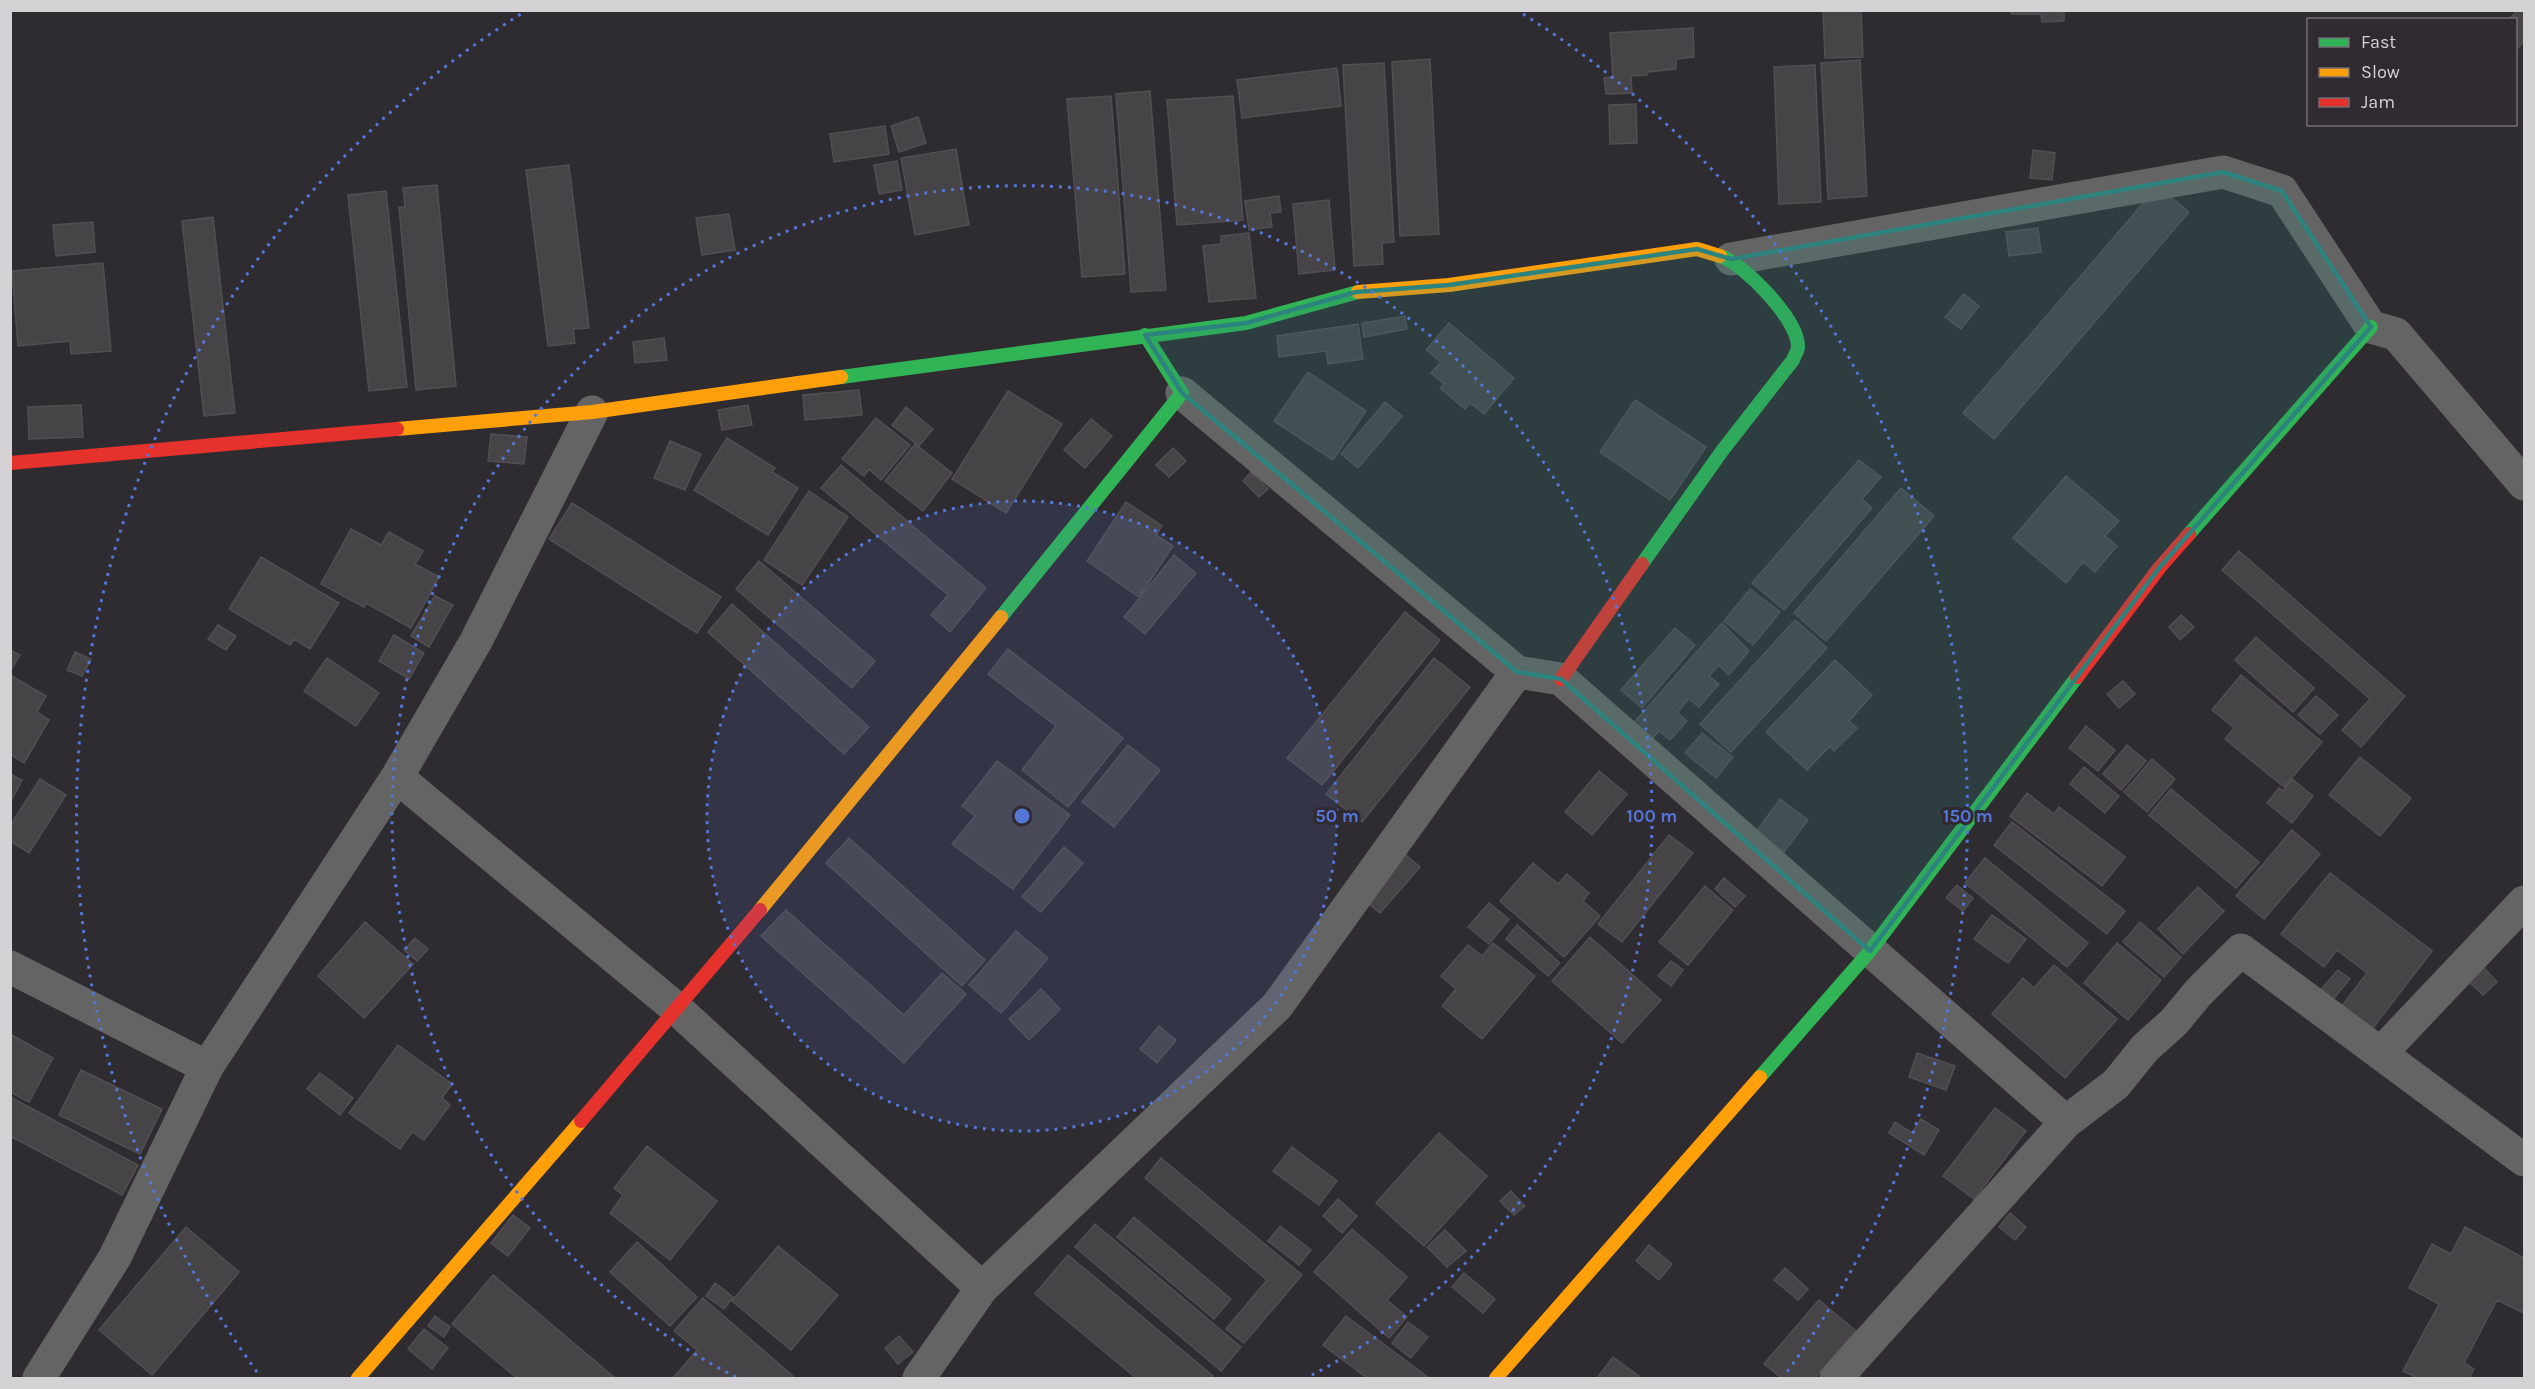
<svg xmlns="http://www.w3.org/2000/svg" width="2535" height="1389" font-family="Karla,sans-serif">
<rect width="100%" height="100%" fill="#2f2c31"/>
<path fill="#474448" stroke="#524f53" stroke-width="1.5" d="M1823,10H1861L1863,57L1825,58Z
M2011,10H2064V21L2042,22L2041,14H2011Z
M2518,10H2524V42L2517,49L2516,20H2508Z
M1693,28L1694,57L1676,59V69L1647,72V75L1631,76L1632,93L1606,94L1604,78L1613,77L1610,33Z
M1430,59L1439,234L1400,236L1392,62Z
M1860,60L1867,196L1828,199L1821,63Z
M1384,63L1394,242L1382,243L1383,264L1354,266L1343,65Z
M1815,65L1821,202L1779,204L1774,67Z
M1337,68L1341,106L1242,118L1237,80Z
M1150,91L1166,290L1131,292L1116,94Z
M1111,96L1125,274L1082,277L1067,99Z
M1233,96L1243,220L1177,225L1167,100Z
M1636,104L1637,143L1610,144L1609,105Z
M918,117L926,143L899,152L891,126Z
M885,126L889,154L834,162L830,134Z
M956,149L969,225L915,235L901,158Z
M2033,150L2055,153L2052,180L2030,178Z
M897,161L902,190L879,194L874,165Z
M569,165L589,328L573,329L575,343L548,346L526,170Z
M437,185L456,386L416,390L399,207H405L403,188Z
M2158,186L2189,212L1994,439L1963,413Z
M386,191L407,387L369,391L348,195Z
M1279,196L1281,212L1270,213L1272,227L1249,230L1245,201Z
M1329,200L1335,270L1299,274L1293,204Z
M729,214L735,250L702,255L696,218Z
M213,217L235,413L204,416L182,221Z
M93,222L95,252L56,256L53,225Z
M2038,228L2041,252L2009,256L2006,232Z
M1249,233L1256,298L1209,302L1203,246L1221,244V236Z
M103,263L111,351L71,354L70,341L18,346L12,271Z
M1964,294L1979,306L1961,329L1945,317Z
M1405,316L1407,329L1364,337L1362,323Z
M1449,323L1514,378L1484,414L1470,403L1465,409L1440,388L1444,384L1431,373L1441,362L1426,350Z
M1358,324L1363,359L1328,364L1326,351L1279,357L1277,336Z
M664,338L667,360L635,363L633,342Z
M1308,372L1366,411L1333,460L1274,421Z
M859,390L862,415L805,420L803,395Z
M1008,391L1062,424L1006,513L952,479Z
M1635,400L1706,447L1670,500L1600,452Z
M1385,402L1402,416L1358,468L1341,454Z
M81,405L83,437L29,439L28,407Z
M748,405L752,425L722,430L718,410Z
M906,407L933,429L919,446L892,425Z
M876,418L910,445L881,480L869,469L864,476L842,459Z
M1091,419L1112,436L1085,468L1064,450Z
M491,434L527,437L524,464L488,461Z
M727,438L775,468L772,472L798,488L768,535L694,490Z
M670,441L701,454L685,490L654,478Z
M915,444L952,473L923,511L885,481Z
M1173,448L1186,461L1169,477L1156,465Z
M1859,460L1881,477L1862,499L1872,508L1784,610L1752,583Z
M841,465L986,588L950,632L931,615L948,595L821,488Z
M1251,472L1268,489L1259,497L1243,481Z
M2066,476L2119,521L2105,536L2117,546L2095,572L2083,562L2066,583L2013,538Z
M1901,488L1934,516L1826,641L1794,613Z
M809,491L848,517L802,585L764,560Z
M1126,502L1162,526L1156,535L1173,546L1139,597L1087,561Z
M572,503L721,597L697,633L549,539Z
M351,529L381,545L389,532L423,551L415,564L439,577L411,628L366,603L364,607L321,584Z
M2239,551L2405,696L2361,747L2342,730L2370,699L2222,570Z
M1174,555L1196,573L1145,634L1124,617Z
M261,557L339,603L310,649L294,639L290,645L229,609Z
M759,561L875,661L852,688L736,589Z
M1750,589L1780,612L1753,645L1724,621Z
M435,596L453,605L429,647L411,636Z
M732,604L869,727L844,754L708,632Z
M1405,612L1440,640L1322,785L1287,758Z
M2181,615L2194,627L2180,640L2169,627Z
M1795,620L1827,648L1731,752L1700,724Z
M1722,623L1749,651L1729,675L1719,665L1709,676L1719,684L1699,707L1689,699L1677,712L1687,721L1670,740L1659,731L1652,739L1633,724Z
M218,625L236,636L226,650L208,639Z
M1675,628L1695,645L1642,708L1621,690Z
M394,635L424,653L409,679L379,661Z
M2256,637L2314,688L2293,712L2235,660Z
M1008,649L1123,738L1068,807L1022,770L1056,726L988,674Z
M10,650L20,655L10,672Z
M75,652L91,659L82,676L67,670Z
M327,658L379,693L356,726L304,691Z
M1434,658L1470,687L1362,822L1326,794Z
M1835,660L1872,695L1849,721L1857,728L1834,751L1830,746L1807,770L1766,732Z
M10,675L46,696L37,712L49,720L24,763L10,754Z
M2241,675L2322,742L2284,787L2225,739L2234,728L2212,710Z
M2123,681L2135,694L2119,708L2107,694Z
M2316,696L2338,715L2320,734L2298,715Z
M2086,726L2115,750L2098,771L2069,748Z
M1702,733L1733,757L1716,778L1685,753Z
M1128,745L1160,770L1114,827L1082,802Z
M2127,745L2146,761L2121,790L2103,774Z
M2360,757L2411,798L2380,836L2329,795Z
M2152,759L2175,779L2147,812L2124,792Z
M997,761L1070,815L1013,889L952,844L975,816L962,806Z
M2084,767L2119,796L2105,813L2070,784Z
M1599,771L1627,794L1592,835L1565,812Z
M10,774L22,780L10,803Z
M40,779L66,795L29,853L10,841V826Z
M2292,779L2313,796L2292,823L2267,803L2279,788L2283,791Z
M2171,789L2259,862L2236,888L2149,815Z
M2027,793L2054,814L2059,807L2125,857L2102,886L2010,816Z
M1780,799L1808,820L1784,852L1756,832Z
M2012,822L2125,911L2107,934L1994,845Z
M2292,830L2320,854L2264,919L2236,896Z
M1669,835L1693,853L1622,942L1598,924Z
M849,838L985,960L962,986L826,863Z
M1064,847L1083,863L1041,912L1022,897Z
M1406,855L1420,867L1380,913L1365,901Z
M1985,858L2088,943L2067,967L1965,883Z
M1533,863L1558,884L1567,874L1589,893L1583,901L1600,916L1564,957L1500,901Z
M2330,873L2432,951L2369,1033L2338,1011L2367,973L2337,950L2324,967L2281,934Z
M1724,878L1745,896L1735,907L1715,889Z
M1957,885L1973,898L1963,911L1946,898Z
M1705,886L1733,910L1688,965L1659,942Z
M2198,887L2224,911L2183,954L2158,929Z
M1489,903L1509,919L1489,944L1468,927Z
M786,910L904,1015L942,973L966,994L904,1063L761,936Z
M1992,915L2026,939L2008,963L1974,939Z
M365,922L413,964L364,1018L318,976Z
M2140,922L2181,957L2164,977L2123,942Z
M1517,925L1560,963L1548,976L1506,939Z
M1016,931L1048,958L1001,1013L969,985Z
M1590,937L1661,1000L1622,1043L1552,981Z
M415,938L428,949L417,961L404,950Z
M1493,943L1535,976L1482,1039L1442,1006L1456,989L1441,976L1468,945L1482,956Z
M2117,943L2161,980L2128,1020L2084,983Z
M1671,961L1683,970L1671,986L1658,976Z
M2054,965L2117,1019L2065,1078L1992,1014L2023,978L2034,988Z
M2481,965L2497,982L2483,995L2466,979Z
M2338,970L2350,979L2330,1003L2318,993Z
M1041,989L1060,1009L1029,1040L1009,1019Z
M1159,1026L1176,1040L1157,1063L1140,1049Z
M10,1034L53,1058L29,1102L10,1092Z
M398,1045L452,1084L442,1098L450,1105L424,1140L412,1132L400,1149L349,1113Z
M1917,1053L1955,1066L1946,1090L1909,1077Z
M81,1070L162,1109L140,1154L59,1115Z
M320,1073L353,1098L340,1115L307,1089Z
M10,1097L138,1165L122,1195L10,1136Z
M1995,1108L2026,1131L1974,1199L1943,1176Z
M1921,1119L1939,1130L1924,1155L1889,1133L1895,1122L1912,1133Z
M1439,1133L1487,1176L1424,1246L1376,1203Z
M647,1146L717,1201L670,1260L610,1213L623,1195L614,1188Z
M1292,1147L1337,1181L1319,1205L1273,1171Z
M1161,1158L1302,1275L1244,1343L1226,1329L1267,1280L1145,1178Z
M1511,1191L1525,1206L1514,1215L1500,1201Z
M1338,1199L1357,1216L1342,1233L1323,1216Z
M2010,1213L2026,1227L2015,1240L1999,1227Z
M513,1215L530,1228L508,1256L491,1243Z
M1134,1217L1231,1299L1214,1319L1117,1237Z
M1095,1224L1241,1347L1221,1371L1075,1247Z
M1280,1226L1311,1250L1299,1265L1268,1241Z
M186,1227L239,1272L152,1375L99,1330Z
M2465,1227L2524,1258V1313L2497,1300L2464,1363L2474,1369L2469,1378H2418L2403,1371L2439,1304L2409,1288L2432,1244L2451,1254Z
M1352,1229L1407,1277L1387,1300L1407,1317L1389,1338L1314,1272Z
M1445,1230L1466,1251L1447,1267L1427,1247Z
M637,1242L697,1297L670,1326L610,1272Z
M1649,1245L1672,1264L1659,1280L1636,1261Z
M778,1246L838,1295L791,1350L732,1301Z
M1068,1255L1213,1376L1212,1378H1136L1035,1294Z
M1785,1268L1808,1289L1798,1300L1774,1280Z
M1464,1273L1495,1299L1483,1313L1452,1287Z
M493,1275L615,1378H517L452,1324Z
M715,1283L733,1297L724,1309L706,1296Z
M703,1298L795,1378H673L697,1350L674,1331Z
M1819,1300L1856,1331L1815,1378H1782L1764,1364Z
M435,1316L450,1327L444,1337L428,1326Z
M1346,1316L1429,1378H1367L1323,1345Z
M1408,1322L1428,1337L1411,1358L1392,1343Z
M424,1329L448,1348L432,1369L408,1349Z
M899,1336L913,1352L898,1364L885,1348Z
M1613,1357L1639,1376L1637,1378H1597Z"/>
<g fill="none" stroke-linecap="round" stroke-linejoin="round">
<path stroke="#656464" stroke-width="33" d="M1731,259L2223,172L2282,191L2371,327L2396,334L2524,484
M1182,393L1517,672L1561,679L2066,1122
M397,777L677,1009L982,1288
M10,967L207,1067
M2381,1053L2524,902
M39,1378L115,1257L207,1067L397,777L476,641L592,412
M919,1378L982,1288L1277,1006L1517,672
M1836,1378L2066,1122L2116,1084L2145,1048L2174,1022L2198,993L2241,950L2524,1160"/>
<path stroke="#30b455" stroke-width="14" d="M841,377L1246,323L1358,292
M2189,534L2371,327
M1642,564L1722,451L1793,360C1794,356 1798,351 1798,347C1799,320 1743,263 1720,256
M1001,617L1182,393L1145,335
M1760,1077L1870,951L2077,677"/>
<path stroke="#ff9f0a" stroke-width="14" d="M1358,292L1449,285L1697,249L1720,256
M397,429L592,412L841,377
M760,910L1001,617
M358,1378L581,1121
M1496,1378L1760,1077"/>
<path stroke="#e5322d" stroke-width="14" d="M10,463L397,429
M2077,677L2160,567L2189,534
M1561,679L1642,564
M581,1121L760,910"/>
</g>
<path fill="#2d847e" fill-opacity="0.2" stroke="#2d847e" stroke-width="4.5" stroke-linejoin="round" d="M2223,172L2282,191L2371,327L2160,567L1870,951L1561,679L1517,672L1182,393L1145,335L1246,323L1356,292L1449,285L1697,249L1731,259Z"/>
<circle cx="1022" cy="816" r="315" fill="#5476d7" fill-opacity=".12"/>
<g fill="none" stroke="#5476d7" stroke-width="3" stroke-dasharray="3 6">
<circle cx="1022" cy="816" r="315"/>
<path d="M736 1377A630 630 0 1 1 1308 1377"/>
<path d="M257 1372A946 946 0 0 1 521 14M1523 14A946 946 0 0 1 1787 1372"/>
</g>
<circle cx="1022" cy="816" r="9" fill="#5476d7" stroke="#302b32" stroke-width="3"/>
<g font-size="18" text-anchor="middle" font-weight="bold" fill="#5476d7" stroke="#302b32" stroke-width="6" stroke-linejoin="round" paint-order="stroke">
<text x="1337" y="822">50 m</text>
<text x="1652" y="822">100 m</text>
<text x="1968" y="822">150 m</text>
</g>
<rect width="2535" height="1389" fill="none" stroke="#d5d2d6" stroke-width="24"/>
<rect x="2307" y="18" width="210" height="108" fill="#302b32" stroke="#726e74" stroke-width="1.5"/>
<rect x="2319" y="38" width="30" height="9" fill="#30b455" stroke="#726e74" stroke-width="1.5"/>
<text x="2361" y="48" font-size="18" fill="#d5d2d6">Fast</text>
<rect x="2319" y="68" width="30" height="9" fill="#ff9f0a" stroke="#726e74" stroke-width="1.5"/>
<text x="2361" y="78" font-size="18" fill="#d5d2d6">Slow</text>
<rect x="2319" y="98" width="30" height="9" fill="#e5322d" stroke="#726e74" stroke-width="1.5"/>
<text x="2361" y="108" font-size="18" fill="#d5d2d6">Jam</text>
</svg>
